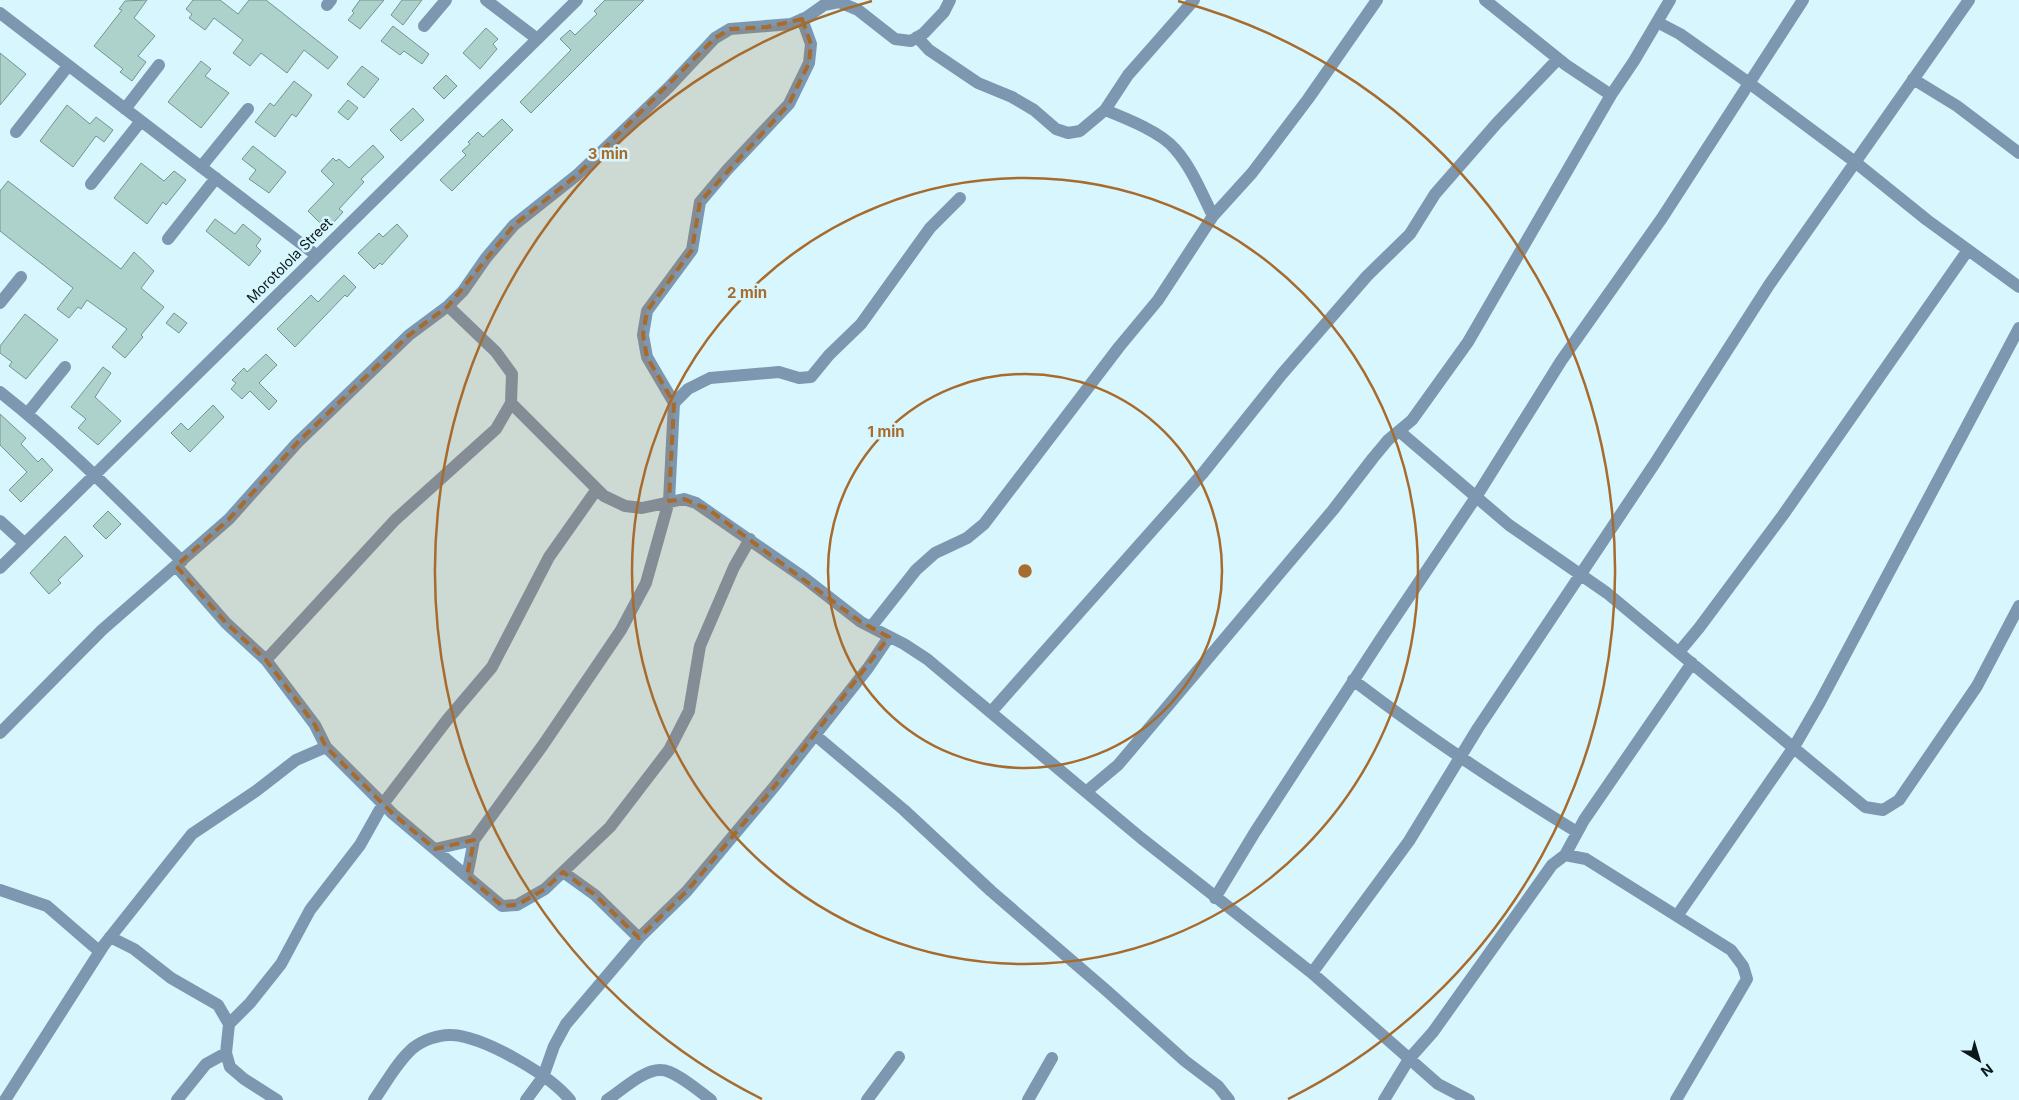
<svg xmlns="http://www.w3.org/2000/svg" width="2019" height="1100" font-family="Inter,sans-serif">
<rect width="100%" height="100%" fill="#d8f6fd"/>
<path fill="#add2cc" stroke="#729590" d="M147,0L134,18L155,36L138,56L146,62L132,81L120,72L123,69L94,46L122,10L119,9L125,1Z
M193,0H220L238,14L249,0H266L338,57L328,69L304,50L287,73L261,53L250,66L233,53L243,40L214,18L205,30L189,18L192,14L186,9Z
M360,0H384L360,29L348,20L354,13L352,11Z
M402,0H422L403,25L391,15Z
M605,0H644L531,113L520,102L571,50L560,39L570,30L575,35L597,14L594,11Z
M393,26L429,54L422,64L404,51L400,55L381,41Z
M486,28L498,39L493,44L497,49L480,69L463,53Z
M0,53L26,74L0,105Z
M201,61L211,69L205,76L229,93L201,128L168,102Z
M362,66L379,79L364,98L347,84Z
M446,75L457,86L444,99L433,88Z
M294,81L312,95L296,117L292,114L275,137L255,122L270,103L274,106Z
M348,100L358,108L348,120L338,112Z
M67,105L90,124L96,117L113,130L104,142L96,136L73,167L40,141Z
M413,108L424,120L401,141L390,130Z
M502,119L513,130L452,191L440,180L466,155L462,151L470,144L468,142L478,132L483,137Z
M373,145L384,157L361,179L364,182L339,209L343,212L333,223L326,217L320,223L308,211L334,184L321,171L333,158L336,161L339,159L349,168Z
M253,146L286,172L269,193L249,179L256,170L242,159Z
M141,163L164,181L174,171L186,180L166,205L163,202L147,224L114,198Z
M8,181L121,269L134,252L154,271L141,288L164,307L141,335L143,337L125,358L112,347L127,329L87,300L81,309L78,307L69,318L57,309L73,288L0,231V191Z
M215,219L235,234L243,224L261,239L256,246L261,251L249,266L206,231Z
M397,224L408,236L382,265L380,263L374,269L358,253L379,233L383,237Z
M344,275L356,287L347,297L345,295L295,347L277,329L311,295L318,302Z
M174,313L187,323L179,333L166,323Z
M25,314L58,340L26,379L9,366L12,362L0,353V346Z
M266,354L277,365L259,383L277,401L269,410L250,391L242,399L231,389L236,383L232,380L244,368L247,372Z
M103,367L111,373L95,397L121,421L98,445L78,428L86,419L71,407Z
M213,405L224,417L190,452L171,433L181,423L188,430Z
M0,414L26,438L21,444L38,462L42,458L53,470L21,502L9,490L27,472L0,445Z
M108,511L121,524L106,539L93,526Z
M65,536L83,556L58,580L61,583L49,594L30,573Z"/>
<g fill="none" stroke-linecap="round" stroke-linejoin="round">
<path stroke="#7c97af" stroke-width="12" d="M486,0L536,38
M1485,0L1566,65L1611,95
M327,5L331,0
M0,13L316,255
M1657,22L1680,34L1749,83L1855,162L1927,220L2019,287
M424,26L446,0
M917,37L929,50L978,83L1012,97L1034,110L1056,129L1068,133L1080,131L1105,110L1128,75L1194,0
M1913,79L1957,106L2019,153
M125,109L159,65
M1105,110C1125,118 1161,132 1175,149C1192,168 1202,194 1213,216
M16,132L68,66
M201,167L248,109
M91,184L141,121
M168,239L216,178
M0,303L21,277
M448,306L463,291L486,258L514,225L577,175L669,87L715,38L730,29L791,24L807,17L824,5L839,2L858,10L895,39L911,41L924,33L944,12L950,0
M0,392C65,443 123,503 182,561
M511,403L604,496L625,506L642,508L684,499L696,503L803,577L861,622L904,644L927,659L1141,838L1312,973L1438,1084L1469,1100
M674,403L647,357L643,335L647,311L692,250L700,202L727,170L789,104L809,63L811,44L802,19
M27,414L65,367
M1399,431L1509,525L1607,593L1865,807L1883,810L1899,800L1977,686L2019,606
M0,521L24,543
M176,566L226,623L266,660L315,725L326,747L393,814L502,906L517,905L545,889L610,827L669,750L689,711L700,646L734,567L750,539
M0,568L577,0
M871,627L916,570L935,553L967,538L984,524L1119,347L1158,300L1213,216L1252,173L1308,99L1377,0
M1679,652L1699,628L1783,515L1968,250
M1353,680C1425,735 1500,785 1577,832
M991,712L1203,473L1282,374L1367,276L1410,234L1435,194L1497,123L1558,59
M0,733L102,630L229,519L297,443L409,335L448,306L496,352L512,374L511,403L496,429L395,520L266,660
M815,735L904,810L991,891L1107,991L1185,1061L1218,1086L1229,1100
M1087,791L1118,765L1333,510L1373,458L1388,440L1412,420L1468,342L1611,95L1634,61L1670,0
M435,849L474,840
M1565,855L1584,820L1692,663
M563,872L595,895L639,938
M467,876L474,840L543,745L621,630L646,583L669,501L674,403L688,389L710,378L779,372L799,378L811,377L829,355L861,324L930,228L960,198
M0,890L47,906L99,951
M1215,898L1255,832L1382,637L1476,497L1561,361L1662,218L1803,0
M1677,916L1794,747L1820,702L2019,328
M110,937L134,949L171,978L218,1005L229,1024L226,1053L230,1067L244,1079L277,1100
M1312,973L1409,841L1478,728L1655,463L1769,285L1969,0
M229,1024L250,1003L281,964L310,910L360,845L383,804L447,720L492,667L549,557L597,489
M5,1100L104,945L192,834L256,791L296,760L326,747
M177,1100L206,1064L226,1053
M374,1100C386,1083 397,1062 413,1048C423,1040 440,1034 452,1035C485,1037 550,1075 570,1100
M526,1100L543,1077L554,1046L566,1024L639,938L687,891L774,787L868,668L889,637
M607,1100C621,1091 644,1069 661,1070C675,1070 700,1092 711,1100
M867,1100L899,1057
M1028,1100L1052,1058
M1384,1100L1409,1059L1433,1032L1552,865L1565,855L1586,859L1731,950L1743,966L1747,979L1676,1100"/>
</g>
<path fill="#a76b2d" fill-opacity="0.2" stroke="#a76b2d" stroke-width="4" stroke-dasharray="10 6" stroke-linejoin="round" d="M802,19L811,44L809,63L789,104L700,202L692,250L647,311L643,335L647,357L674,403L669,501L684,499L708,509L861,622L889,637L774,787L687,891L639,938L595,895L563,872L545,889L517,905L502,906L467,876L474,840L435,849L393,814L326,747L315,725L266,660L226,623L176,566L229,519L297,443L409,335L448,306L514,225L577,175L715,38L730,29L767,27Z"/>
<g fill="none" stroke="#a76b2d" stroke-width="2.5">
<circle cx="1025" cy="571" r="197"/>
<circle cx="1025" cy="571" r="393"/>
<path d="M762 1099A590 590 0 0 1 872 1M1178 1A590 590 0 0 1 1288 1099"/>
</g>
<g text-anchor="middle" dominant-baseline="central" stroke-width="5" stroke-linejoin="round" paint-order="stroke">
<g font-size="14" fill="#0b191c" stroke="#d8f6fd">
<text transform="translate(289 260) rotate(-45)">Morotolola Street</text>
</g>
</g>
<circle cx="1025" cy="571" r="8" fill="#a76b2d" stroke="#d8f6fd" stroke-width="2.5"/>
<g font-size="15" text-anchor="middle" font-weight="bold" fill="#a76b2d" stroke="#d8f6fd" stroke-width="5" stroke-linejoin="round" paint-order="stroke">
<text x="608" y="159">3 min</text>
<text x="747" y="298">2 min</text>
<text x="886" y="437">1 min</text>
</g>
<g transform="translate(1979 1060) rotate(142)" stroke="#d8f6fd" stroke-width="4" paint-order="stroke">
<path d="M0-4L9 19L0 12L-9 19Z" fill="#0b191c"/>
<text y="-8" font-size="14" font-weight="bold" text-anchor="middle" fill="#0b191c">N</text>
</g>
</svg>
